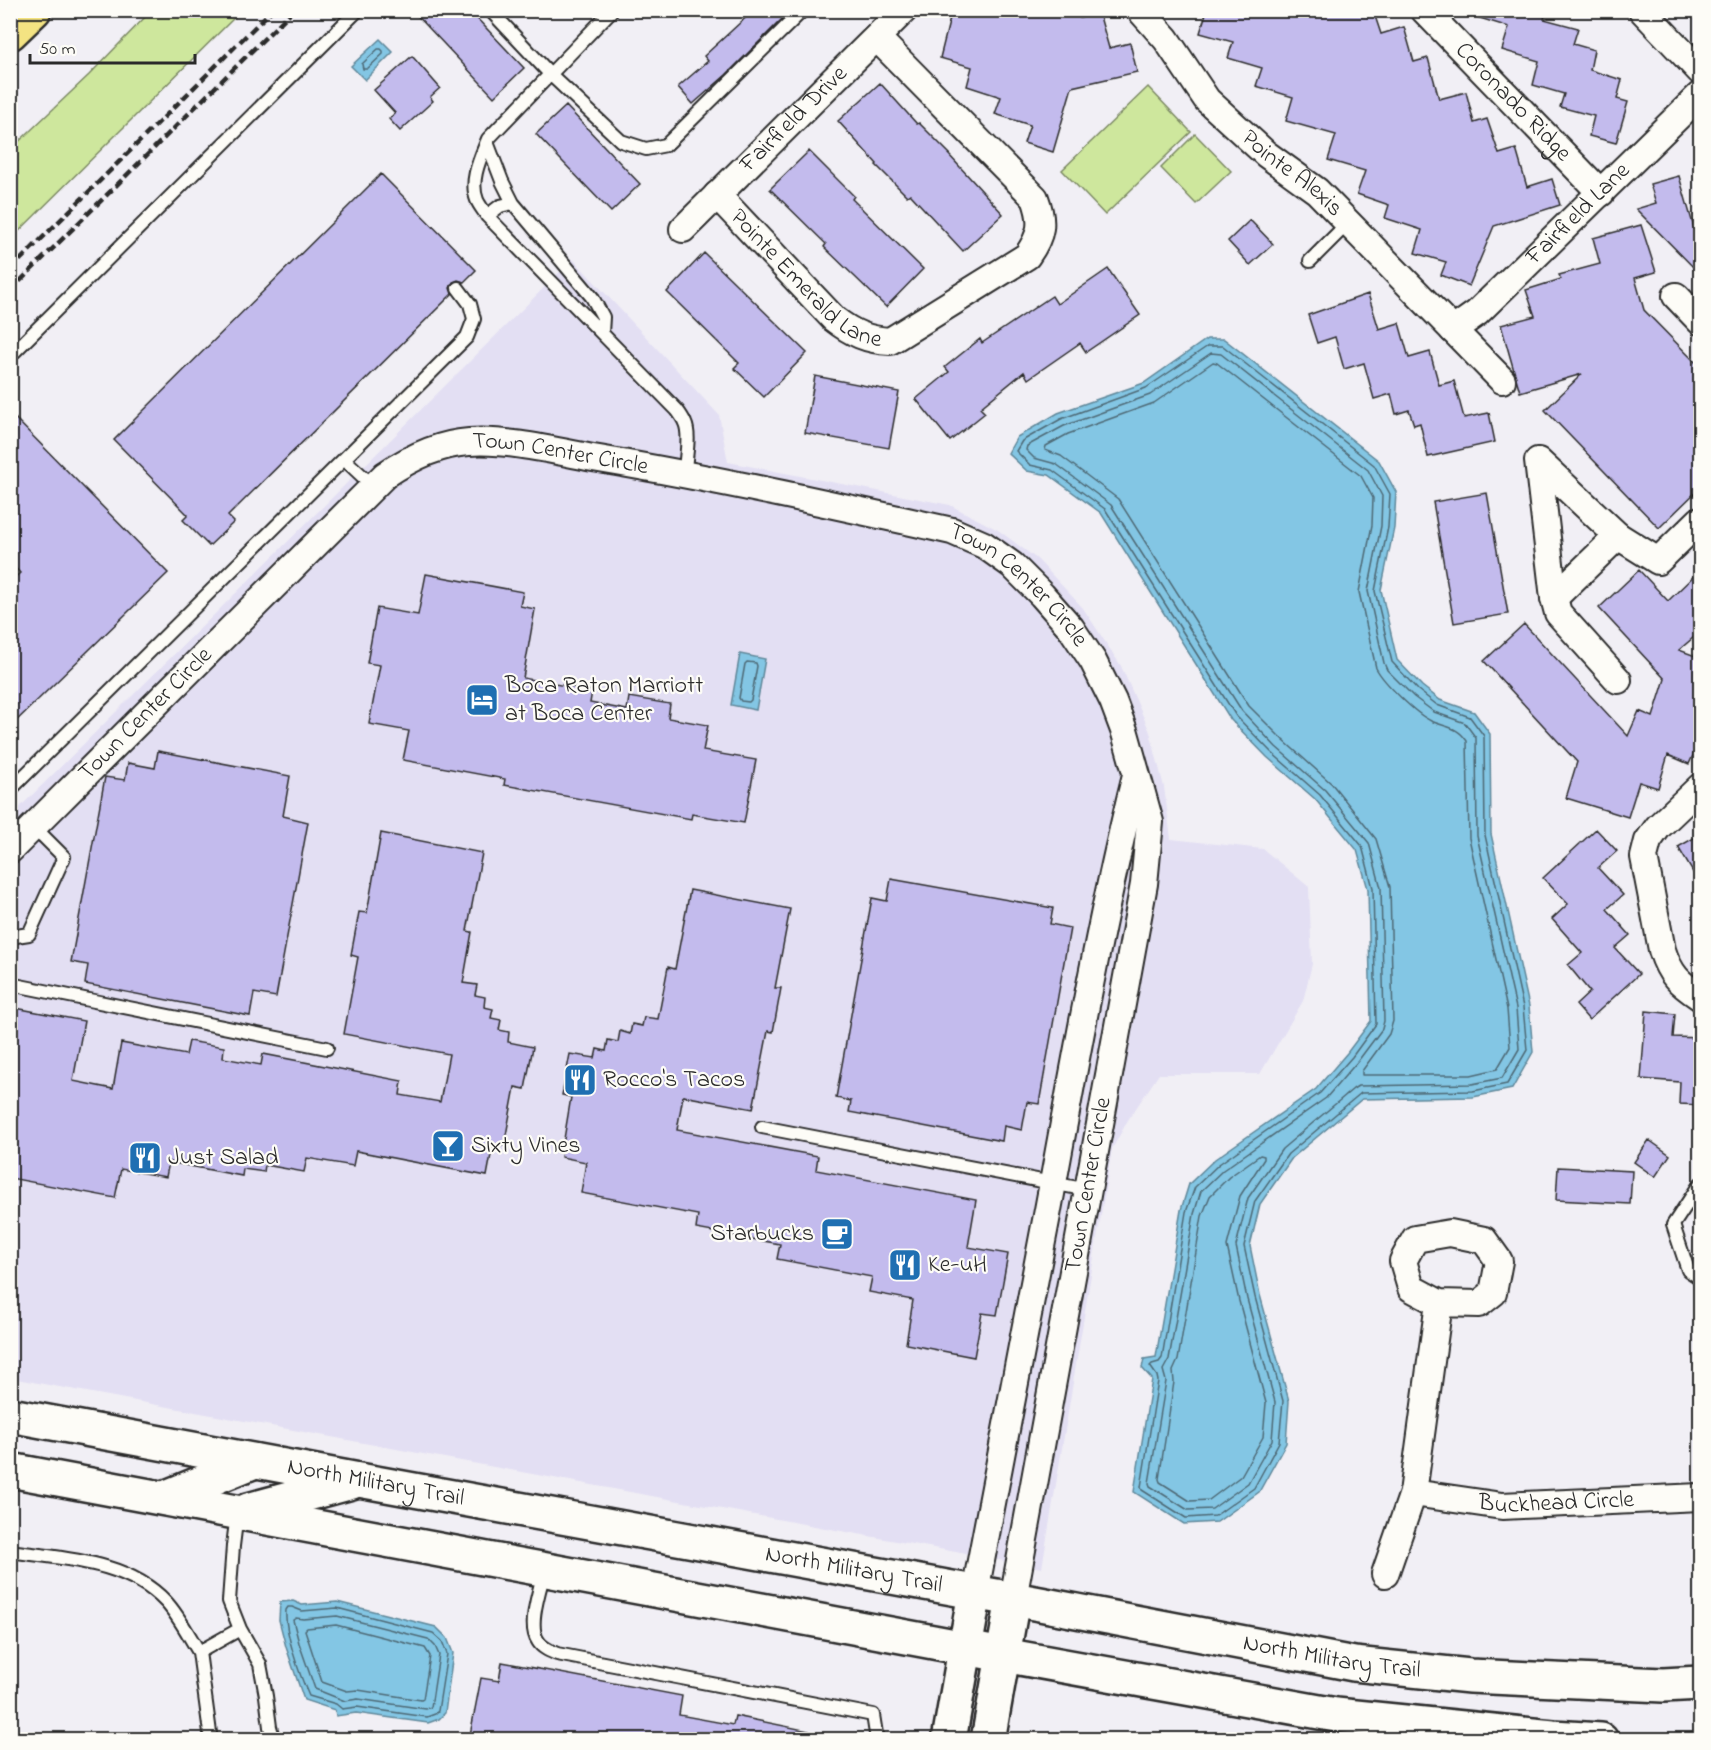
<svg xmlns="http://www.w3.org/2000/svg" width="1711" height="1750" font-family="'Indie Flower',sans-serif">
<rect width="100%" height="100%" fill="#f1eff5"/>
<filter id="ink" filterUnits="userSpaceOnUse"><feTurbulence type="fractalNoise" baseFrequency=".0167" numOctaves="2"/><feDisplacementMap in="SourceGraphic" scale="12" xChannelSelector="R" yChannelSelector="G"/><feConvolveMatrix kernelMatrix="1 2 1 2 8 2 1 2 1" color-interpolation-filters="sRGB"/></filter>
<g filter="url(#ink)">
<path fill="#e3dff3" d="M573,259L719,415L728,462L950,505L998,530L1037,559L1083,608L1121,666L1150,732L1164,787L1171,839L1263,849L1309,887L1312,964L1303,1001L1260,1074H1159L1128,1120L1112,1149L1042,1568L11,1378V816Z"/>
<path fill="#cee79d" stroke="#7c8964" stroke-width="1.5" d="M151,11H241L11,239V149L89,75Z
M1148,87L1191,132L1105,215L1062,170Z
M1195,134L1231,171L1196,204L1161,168Z"/>
<path fill="#83c6e4" stroke="#60889a" stroke-width="1.5" d="M380,39L393,52L365,80L351,66Z
M1207,339H1224L1379,461L1396,492L1394,528L1381,590L1397,660L1422,686L1440,700L1474,712L1490,734L1491,834L1529,1006L1533,1052L1512,1089L1473,1097L1362,1099L1292,1158L1260,1204L1250,1246L1260,1295L1289,1401L1286,1443L1259,1492L1217,1522L1184,1524L1134,1492L1152,1379L1142,1368L1144,1359L1156,1357L1181,1210L1189,1184L1215,1159L1316,1089L1347,1053L1371,1021L1368,889L1357,850L1315,799L1267,757L1231,720L1101,513L1049,475L1027,471L1008,453L1017,437L1058,413L1144,383Z
M740,654L765,659L756,710L731,705Z
M293,1601L302,1605L337,1602L436,1627L447,1638L453,1653L445,1713L439,1719L428,1723L356,1713L336,1716L335,1710L304,1700L286,1647L279,1620L280,1602Z"/>
<g fill="none" stroke-linecap="round" stroke-linejoin="round">
<path stroke="#4e6975" stroke-width="1.5" d="M381,49L383,51V54L367,69H363L362,64L378,49Z
M1208,346H1223L1374,465L1390,494L1388,527L1375,591L1392,662L1418,690L1437,705L1470,717L1484,736L1485,835L1523,1007L1527,1050L1507,1084L1473,1091L1361,1093L1288,1154L1255,1201L1244,1246L1255,1297L1283,1401L1279,1442L1254,1488L1215,1516L1186,1518L1142,1490L1141,1487L1158,1381L1157,1376L1150,1366L1152,1364L1159,1362L1162,1358L1186,1212L1195,1187L1219,1164L1320,1093L1352,1057L1376,1024L1373,888L1362,846L1320,795L1271,752L1236,716L1105,509L1052,470L1030,465L1016,451L1022,441L1061,419L1146,388Z
M1211,353L1221,354L1368,470L1382,496L1381,526L1368,591L1384,663L1387,670L1414,697L1434,712L1465,723L1476,738L1477,836L1516,1008L1519,1049L1502,1078L1472,1084L1358,1086L1353,1089L1282,1149L1248,1198L1236,1246L1247,1299L1275,1402L1272,1440L1248,1483L1212,1509L1188,1510L1150,1486L1149,1483L1166,1381L1163,1370L1169,1359L1194,1214L1201,1191L1223,1170L1326,1098L1358,1061L1382,1029L1384,1021L1381,888L1369,843L1325,790L1276,747L1242,711L1111,505L1056,464L1034,458L1026,450L1027,446L1064,426L1150,395Z
M1213,362L1217,363L1361,476L1373,498L1372,525L1359,592L1376,668C1384,683 1416,714 1431,721C1447,728 1457,726 1467,741L1469,838L1507,1009L1510,1047L1497,1069L1471,1075H1362V1071L1389,1034L1393,1021L1390,887L1376,839L1332,784L1283,740L1249,706L1118,499L1061,456L1045,450L1046,446L1068,434L1154,403Z
M747,662L756,663L757,666L751,700L749,702L741,701L739,698L745,664Z
M1260,1155L1264,1156V1159L1240,1196L1227,1246L1239,1301L1266,1403L1263,1437L1241,1476L1209,1500L1190,1501L1160,1482L1159,1479L1174,1382L1173,1371L1178,1360L1202,1216L1210,1196L1229,1177Z
M288,1607H292L302,1611L337,1608L433,1633L442,1641L447,1654L438,1711L435,1714L427,1717L357,1707L342,1709L336,1704L309,1696C300,1676 284,1631 286,1610Z
M337,1616L428,1639L435,1646L439,1655L431,1707L426,1709L358,1699L345,1701L315,1689L299,1643L293,1620L296,1618L303,1619Z
M336,1625L425,1648L430,1656L423,1699L421,1700L358,1690L347,1691L322,1682L305,1630L307,1628Z"/>
</g>
<path fill="#c3bbed" stroke="#2b2b2b" stroke-width="1.5" d="M412,10H469L524,68L494,97Z
M754,10H791L726,75L693,104L678,87L708,61L704,56Z
M952,10H1078L1080,18L1099,13L1109,48L1130,43L1137,72L1072,87L1053,152L1024,143L1030,125L995,114L1001,97L967,86L972,67L940,58Z
M1207,10H1373L1381,34L1404,27L1414,62L1428,58L1439,99L1466,92L1474,123L1487,119L1499,154L1516,149L1527,187L1552,179L1560,205L1494,226L1469,286L1441,275L1446,262L1415,253L1422,230L1385,218L1389,205L1357,194L1365,171L1328,160L1336,135L1286,121L1293,97L1256,86L1262,68L1228,58L1233,42L1200,33Z
M1471,10H1530L1545,15L1544,19L1578,28L1573,44L1594,50L1590,70L1622,80L1617,99L1628,102L1616,143L1589,136L1594,116L1560,107L1564,94L1533,85L1539,61L1502,50L1509,27L1470,15Z
M412,56L440,88L430,97L433,101L400,131L389,119L395,113L374,90Z
M880,83L917,124L919,123L950,154L949,155L1003,214L963,251L910,194L907,196L876,165L877,164L838,121Z
M566,106L640,184L611,212L536,134Z
M809,151L854,196L852,199L923,269L886,307L824,247L826,244L770,189Z
M381,174L476,270L464,282L458,280L453,282L450,288L452,294L228,516L234,522L209,546L183,520L188,515L114,440Z
M1679,176L1701,252V275L1636,209L1656,203L1650,184Z
M1250,220L1273,244L1250,265L1228,241Z
M1641,225L1656,272L1635,278L1644,310L1701,368V487L1659,528L1545,410L1582,374L1520,392L1501,325L1535,316L1526,290L1561,279L1559,275L1600,264L1593,238Z
M704,253L807,353L764,397L734,368L739,363L667,292Z
M1108,269L1140,315L1086,352L1080,343L1028,379L1024,372L980,408L985,413L950,441L916,399L949,372L945,367L980,339L982,343L1052,296L1057,304Z
M1368,294L1379,329L1399,323L1409,358L1430,352L1439,385L1454,381L1464,418L1489,413L1495,442L1428,457L1420,423L1414,425L1409,410L1396,414L1391,394L1374,399L1364,363L1344,369L1335,337L1317,343L1308,315Z
M815,376L899,392L889,448L805,433Z
M10,413L168,573L10,727V582L20,573L10,562Z
M1487,493L1508,614L1454,623L1433,502Z
M1701,569V631L1679,650L1701,658V738L1689,764L1668,755L1658,788L1639,782L1628,817L1566,798L1577,762L1484,661L1524,624L1628,736L1639,711L1653,717L1665,679L1599,608L1639,570L1668,601Z
M426,574L523,592L520,606L535,609L523,678L592,691L590,703L627,710L629,697L670,704L668,718L708,725L703,751L756,760L744,823L692,814L691,819L504,785L505,779L403,760L409,731L369,724L380,665L367,663L377,608L418,615Z
M158,751L290,776L283,816L308,822L276,997L254,993L250,1016L85,984L88,965L71,962L105,777L125,780L128,763L155,768Z
M1596,829L1617,851L1598,868L1623,895L1607,909L1630,935L1615,948L1639,974L1589,1020L1576,1005L1590,992L1568,965L1582,953L1552,919L1568,904L1543,878Z
M381,833L482,853L467,931L472,932L463,983L477,985L475,995L485,997L484,1007L493,1009L491,1018L501,1020L499,1030L509,1032L508,1042L533,1047L525,1089L515,1087L504,1146L493,1144L487,1176L356,1151L353,1166L307,1158L304,1172L265,1165L264,1172L243,1169L242,1176L169,1162L166,1177L121,1169L115,1198L10,1178V1007L84,1021L73,1081L113,1089L121,1043L186,1055L189,1041L224,1047L223,1058L261,1065L263,1054L402,1081L400,1095L440,1102L449,1054L344,1034L358,957L351,955L359,912L367,913Z
M1701,834V886L1678,847Z
M891,879L1053,908L1050,924L1070,928L1039,1104L1027,1102L1022,1130L1004,1126L1002,1141L849,1112L851,1101L836,1098L872,898L887,901Z
M690,890L790,909L775,988H781L773,1032L768,1031L753,1109L683,1096L677,1130L818,1156L816,1170L976,1200L968,1247L1008,1254L997,1315L982,1313L974,1357L906,1344L913,1300L869,1292L872,1277L777,1259L780,1244L696,1229L698,1215L581,1193L586,1162L561,1157L571,1097L562,1095L570,1054L595,1058L597,1049L606,1051L608,1040L618,1042L620,1031L630,1034L632,1024L642,1026L644,1017L658,1019L668,967L675,969Z
M1646,1011L1675,1014L1673,1037L1701,1038V1105L1679,1104L1680,1082L1641,1079Z
M1649,1140L1670,1155L1655,1177L1634,1162Z
M1558,1167L1632,1171L1630,1204L1556,1200Z
M502,1662L682,1696L679,1715L733,1725L735,1716L809,1731V1740H469L481,1678L499,1681Z"/>
<g fill="none" stroke-linecap="round" stroke-linejoin="round">
<defs>
<path id="service" d="M490,10L551,75L621,141L646,149L666,145L803,10
M612,10L488,139C481,157 469,180 477,200C479,205 484,211 487,216L677,410C680,414 683,418 685,423C691,436 685,458 685,473
M487,142L502,181L513,203L592,297L603,317L602,333
M487,216L500,206L513,203
M1310,261L1348,223
M10,356L358,10
M344,459L374,487
M10,790L467,337L474,319L470,304L458,288
M10,937L29,934L64,857L34,827
M10,984L327,1048
M762,1127L1088,1190
M1700,1184L1673,1225L1688,1270L1700,1278
M237,1514L233,1546L229,1601L240,1629L260,1664L266,1696L270,1727L274,1740
M10,1551C63,1559 127,1560 166,1602C179,1616 189,1636 199,1652
M544,1572C540,1589 527,1626 538,1641C542,1648 550,1651 557,1654L873,1715L877,1740
M211,1740L199,1652L240,1629"/>
<g id="minor">
<path id="s1" d="M1140,10L1166,39L1207,100L1266,154L1317,191L1502,380"/>
<path id="s2" d="M1424,10L1601,193"/>
<path d="M1642,10L1700,71"/>
<path id="s3" d="M717,195L834,319C852,333 867,340 890,341L1027,256C1042,235 1044,222 1035,198L877,38"/>
<path id="s4" d="M683,229L904,10"/>
<path d="M1676,296L1700,321"/>
<path id="s5" d="M1453,330L1477,313L1700,95"/>
<path d="M1554,598L1618,536"/>
<path d="M1618,680L1558,613L1554,598L1538,461L1618,536L1658,561L1700,520"/>
<path d="M1700,787L1658,827L1648,841L1644,857L1662,950C1670,975 1679,983 1700,997"/>
<path id="s6" d="M10,850L385,475C410,458 438,444 469,442C508,439 560,452 599,459C718,479 835,505 952,531L984,545L1012,565L1042,595L1071,628L1093,661L1113,701L1125,733L1150,822L1144,884L1013,1599"/>
<path id="s7" d="M1413,1493L1502,1506L1700,1497"/>
<path d="M1385,1574L1413,1493L1439,1303L1479,1304L1493,1293L1499,1261L1484,1240L1450,1233L1415,1239L1403,1261L1411,1288L1439,1303"/>
<path d="M975,1592C999,1464 1024,1337 1048,1210C1075,1064 1100,919 1136,775"/>
</g>
<g id="secondary">
<path id="s8" d="M10,1415L359,1480L1040,1604L1354,1664L1470,1676L1663,1685L1700,1683"/>
<path d="M10,1470L1003,1655L1336,1715L1553,1737L1601,1740"/>
<path d="M164,1498L255,1461"/>
<path d="M248,1510L352,1482"/>
<path d="M949,1740L975,1592"/>
<path d="M988,1740L1013,1599"/>
</g>
<path id="motorway" d="M10,33L34,10"/>
</defs>
<use href="#service" stroke="#2b2b2b" stroke-width="16"/>
<use href="#minor" stroke="#2b2b2b" stroke-width="30"/>
<use href="#secondary" stroke="#2b2b2b" stroke-width="38"/>
<use href="#motorway" stroke="#2b2b2b" stroke-width="38"/>
<use href="#service" stroke="#fdfcf7" stroke-width="12"/>
<use href="#minor" stroke="#fdfcf7" stroke-width="26"/>
<use href="#secondary" stroke="#fdfcf7" stroke-width="33"/>
<use href="#motorway" stroke="#f4e382" stroke-width="33"/>
<path stroke="#2b2b2b" stroke-width="4.5" stroke-dasharray="9 4.5" stroke-linecap="butt" d="M10,270L272,10
M10,291L293,10"/>
</g>
</g>
<defs>
<symbol id="hotel-square" viewBox="-11 -11 22 22"><rect x="-9" y="-9" width="18" height="18" rx="4" fill="#1f6fb2" stroke="#fdfcf7"/><path d="M-6-4.5h1.5V1H6V5H4.5V3h-9V5H-6ZM-4 0a1.8 1.8 0 1 1 3.6 0ZM.5 0V-2.5h3Q6-2.5 6 0Z" fill="#fff"/></symbol>
<symbol id="restaurant-square" viewBox="-11 -11 22 22"><rect x="-9" y="-9" width="18" height="18" rx="4" fill="#1f6fb2" stroke="#fdfcf7"/><path d="M-5-6h1v4h1v-4h1v4h1v-4h1v5L-1.5 .5V6h-2V.5L-5-1ZM5-6V6H3V1.5H1.5Q1.5-4 5-6Z" fill="#fff"/></symbol>
<symbol id="bar-square" viewBox="-11 -11 22 22"><rect x="-9" y="-9" width="18" height="18" rx="4" fill="#1f6fb2" stroke="#fdfcf7"/><path d="M-6-5H6L.8 .8V4.5H3.5V6h-7V4.5H-.8V.8Z" fill="#fff"/></symbol>
<symbol id="cafe-square" viewBox="-11 -11 22 22"><rect x="-9" y="-9" width="18" height="18" rx="4" fill="#1f6fb2" stroke="#fdfcf7"/><path d="M-5.5-4.5H6V0H3Q3 3.5 0 3.5H-2.5Q-5.5 3.5-5.5 0ZM3-3.2v2h1.7v-2ZM-6 4.5H4V6H-6Z" fill="#fff"/></symbol>
</defs>
<g fill-rule="evenodd">
<use href="#hotel-square" x="463" y="681" width="38" height="38"/>
<use href="#restaurant-square" x="561" y="1061" width="38" height="38"/>
<use href="#bar-square" x="429" y="1127" width="38" height="38"/>
<use href="#restaurant-square" x="126" y="1139" width="38" height="38"/>
<use href="#cafe-square" x="818" y="1215" width="38" height="38"/>
<use href="#restaurant-square" x="886" y="1246" width="38" height="38"/>
</g>
<g text-anchor="middle" dominant-baseline="central" stroke-width="4.5" stroke-linejoin="round" paint-order="stroke">
<g font-size="24" fill="#2b2b2b" stroke="#fdfcf7">
<text stroke="none"><textPath href="#s2" startOffset="128">Coronado Ridge</textPath></text>
<text stroke="none"><textPath href="#s4" startOffset="156">Fairfield Drive</textPath></text>
<text stroke="none"><textPath href="#s1" startOffset="225">Pointe Alexis</textPath></text>
<text stroke="none"><textPath href="#s5" startOffset="171">Fairfield Lane</textPath></text>
<text stroke="none"><textPath href="#s3" startOffset="124">Pointe Emerald Lane</textPath></text>
<text stroke="none"><textPath href="#s6" startOffset="714">Town Center Circle</textPath></text>
<text stroke="none"><textPath href="#s6" startOffset="1200">Town Center Circle</textPath></text>
<text stroke="none"><textPath href="#s6" startOffset="192">Town Center Circle</textPath></text>
<text transform="translate(1089 1185) rotate(-80)">Town Center Circle</text>
<text stroke="none"><textPath href="#s8" startOffset="372">North Military Trail</textPath></text>
<text stroke="none"><textPath href="#s7" startOffset="144">Buckhead Circle</textPath></text>
<text stroke="none"><textPath href="#s8" startOffset="858">North Military Trail</textPath></text>
<text stroke="none"><textPath href="#s8" startOffset="1344">North Military Trail</textPath></text>
</g>
<g font-size="24" fill="#2b2b2b" stroke="#fdfcf7" text-anchor="start">
<text x="505" y="686">Boca Raton Marriott<tspan x="505" dy="28">at Boca Center</tspan></text>
<text x="603" y="1080">Rocco's Tacos</text>
<text x="471" y="1146">Sixty Vines</text>
<text x="168" y="1158">Just Salad</text>
<text x="814" y="1234" text-anchor="end">Starbucks</text>
<text x="928" y="1265">Ke-uH</text>
</g>
</g>
<rect width="1711" height="1750" fill="none" stroke="#fdfcf7" stroke-width="36"/>
<rect x="18" y="18" width="1675" height="1714" fill="none" stroke="#2b2b2b" stroke-width="2" filter="url(#ink)"/>
<path d="M30 54v9h165v-9" fill="none" stroke="#2b2b2b" stroke-width="3"/>
<text x="39" y="54" font-size="18" fill="#2b2b2b" stroke="#fdfcf7" stroke-width="4.5" paint-order="stroke">50 m</text>
</svg>
